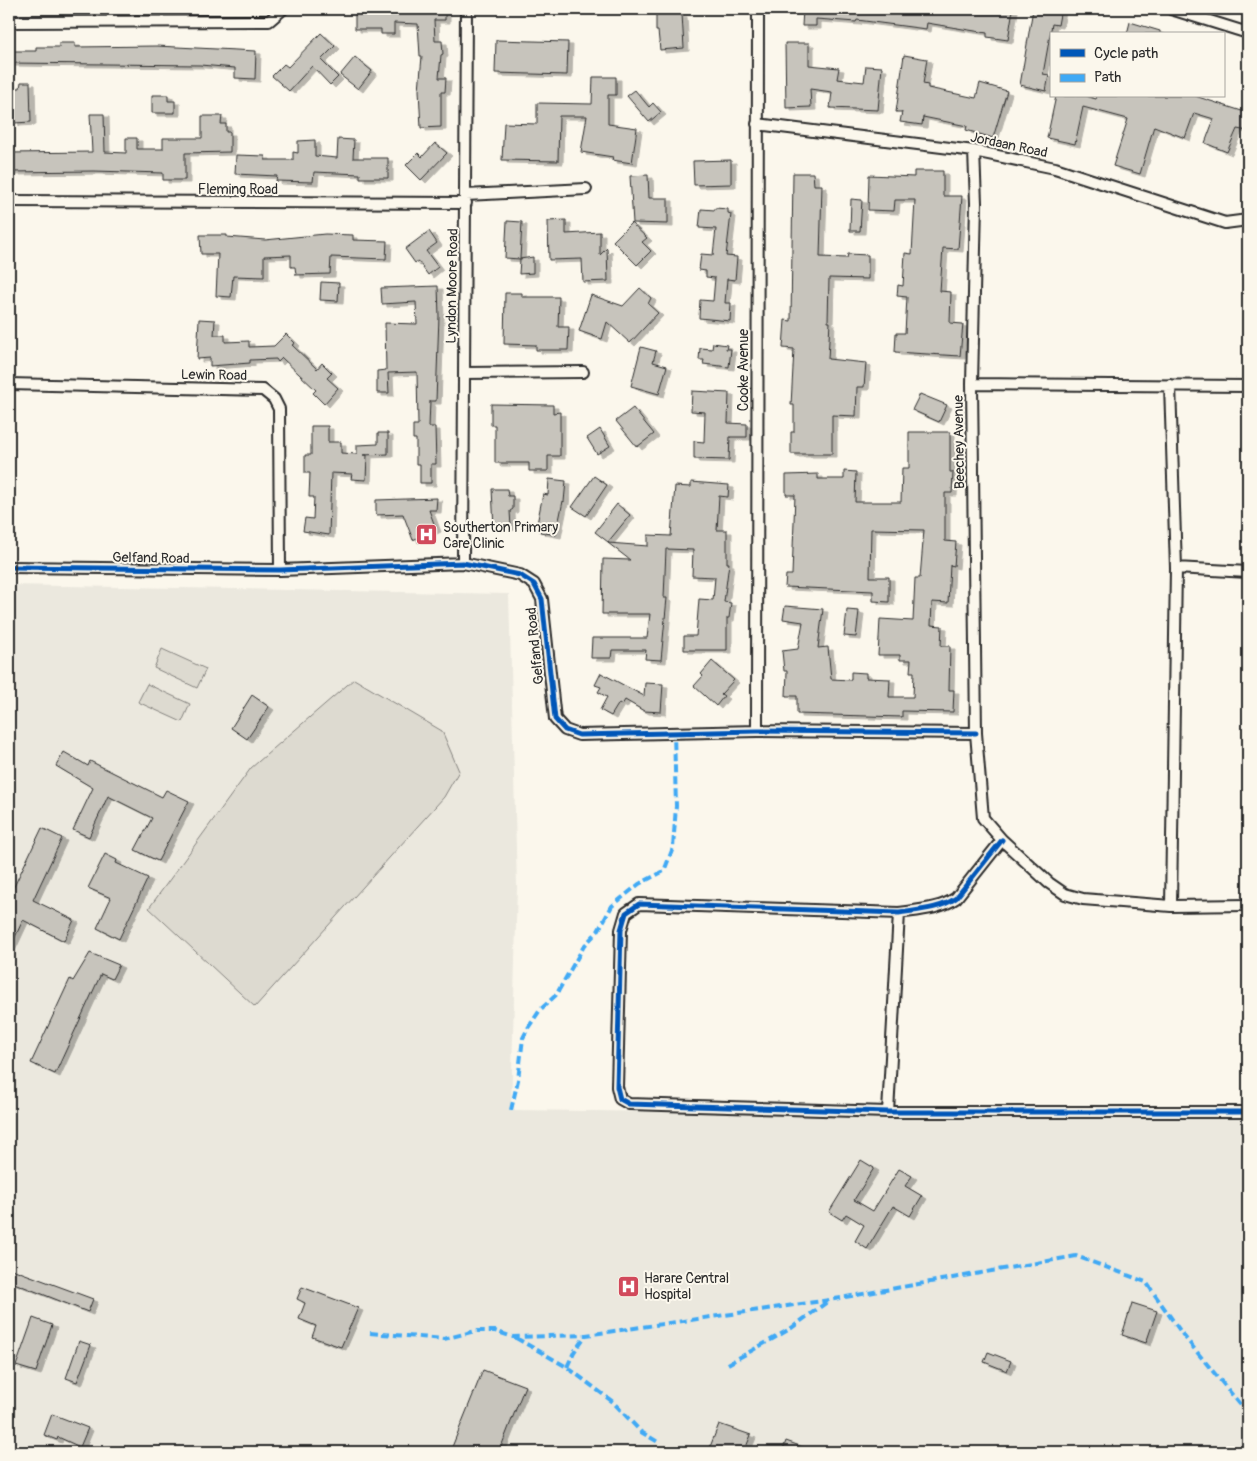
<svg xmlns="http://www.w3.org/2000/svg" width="1257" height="1461" font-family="Pangolin,sans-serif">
<defs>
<filter id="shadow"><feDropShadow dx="5" dy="3" stdDeviation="0" flood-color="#0004"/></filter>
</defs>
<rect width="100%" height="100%" fill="#fbf7ec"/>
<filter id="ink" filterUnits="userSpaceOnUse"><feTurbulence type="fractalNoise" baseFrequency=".02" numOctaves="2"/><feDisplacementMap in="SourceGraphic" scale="10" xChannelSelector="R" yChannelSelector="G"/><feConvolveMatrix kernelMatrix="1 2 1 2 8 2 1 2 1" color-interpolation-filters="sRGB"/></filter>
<g filter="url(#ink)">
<path fill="#ebe8de" d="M9,585L509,594L517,886L511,1110L1248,1119V1452H9Z"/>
<path fill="#dddad0" stroke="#84827e" d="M162,649L206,669L197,688L154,668Z
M354,679L442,731L459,771L444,797L255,1007L149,908L251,768Z
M147,684L190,704L182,722L138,702Z"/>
<path fill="#c7c4bc" stroke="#2b2b2b" filter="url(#shadow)" d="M355,9H445V20H434L435,41H442L443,54L441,55L439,78H446L445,92H441V127L421,128L419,90L422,56H420L418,24L394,23V34H381V29H355Z
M803,9H1013L1008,40L987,37V33L927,23L926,29L857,20L856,22L816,19V26H802Z
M1033,9H1061L1058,25L1052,24L1043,74L1049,75L1046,91L1020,85Z
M656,13L682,14L684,48L660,50L658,31H656Z
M1130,22L1160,31V34H1127Z
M321,33L335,46L321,60L338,77L330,85L312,66L289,91L272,76L284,64L288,67Z
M496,40L568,42L567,75L495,73Z
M59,43H75V47L157,46L256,51L255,79L235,78V68L200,65L9,63V51H36V47H59Z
M785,43H809V65L839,68L837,79L864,82L866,66L882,67L878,110L830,108L832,92L810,89L811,107L786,108Z
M904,55L927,59L923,84L928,85V88L976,98L980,83L1007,91L993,138L966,130L967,126L923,117L922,125L900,122L902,112H896Z
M355,57L372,71L358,89L340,75Z
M593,77H616V95H608V124L637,128L632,163L612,160L613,157L581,152L587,116H559L558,161L502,160L504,123L537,124V103L592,104Z
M21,82H30L31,122L14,123L10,88H20Z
M635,90L649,107L653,103L661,112L649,122L627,96Z
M152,95H168V101H175V113H152Z
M1056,96H1086L1096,99L1097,96H1195L1248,113V131L1237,129L1227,152L1205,143L1214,119L1194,113L1185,138L1154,126L1140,174L1113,166L1128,119L1083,107L1075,144L1047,138Z
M90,114H104L105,152L126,153V138H137V149H163V138H202V116H222L221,124H226V132H230V152L185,153V180H163V173L94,171L9,172V153L92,152Z
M338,139L354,140L353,158H388V178H360V174L314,172L313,182L276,181L277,176L235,174L236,155L265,156V160H293V152L298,153V141L315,140V156L337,158Z
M435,143L447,153L421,180L406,165L418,153L422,157Z
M731,160V184L694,185L693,161Z
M914,171H943V196H962L958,249L943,248L940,291L951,292L950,323L963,324L960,356L895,352L896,333H905L907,297L897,296L898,285L903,286L905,253L912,254L915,200H895L894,211L868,210L869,175L914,177Z
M793,173H813L814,185H822L820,257L847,258L848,254L868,255V279L829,278L828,322H830L828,359L866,363L864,387H857L856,416L832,415V454H791V432H794V405H791L794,349L783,348L785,320L791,321Z
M648,175L649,198H668V224L633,223L630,176Z
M851,199L862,200L860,231H850Z
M715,208L728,209V213L731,214L726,256L737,257L735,280L727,279L725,303H731L730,321L699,318L700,300L713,301L715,278L706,277V271L699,270L701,254L713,255L716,229L699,228L701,209L715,210Z
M566,220V234L600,232V255L607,248L608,281L583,282L582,259L549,260L548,221Z
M507,221L522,222L520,259L505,258Z
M631,223L647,238L642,242L651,251L637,265L613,241Z
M429,231L437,243L426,251L438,267L428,275L418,261L415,263L405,249Z
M325,234L353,235V240L387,241L386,259L331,257L330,274L296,275L295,267H291V255L264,256V277L233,276L231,297L216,296L218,254H201L200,235H227V237L265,240Z
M533,257V273L519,274L520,259Z
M321,282L339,283L338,301L320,300Z
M438,286L439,316L436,401H430L429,427H435L436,464H431V483H420V464H416V439H413V425H418L417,372L388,373L389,393H377V371L386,370L385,323L417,324L416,302L382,304L381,288Z
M640,288L651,298L648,304L658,313L630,343L607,322L602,339L579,331L591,295L623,306Z
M505,293H522V297H559L558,327H569L568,350H536V345L504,344Z
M199,319L215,320L214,335H225V342L249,341V347L274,346L286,334L295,343L292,345L317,369L322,363L332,373L327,378L338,388L324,404L313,393L316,390L282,358L278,362L276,359L250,360V363L210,366V358L197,359Z
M713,343L727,345L726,349H731L729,367L703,364L704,360H699L700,348L712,349Z
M641,347L656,351L653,362L667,366L659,394L631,386Z
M692,391L729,393L728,423L747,424V437H730L729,460L694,459V441L704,442L705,412L691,411Z
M920,394L947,405L939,422L912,410Z
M491,404L553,405V413L560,412V456H548V471H529V463H495V425H491Z
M633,408L654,434L637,447L616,421Z
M311,426H328V442H341V453L357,454V445L378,444V433H388V454L363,455H367L366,480L351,479L352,474L331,473L329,535L303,531L305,518L313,519L314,497H309L310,473H305V455H311Z
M600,429L610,446L597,454L587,438Z
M909,432H950V472H953L952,493H945V541L956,542L954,566L950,565L948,603L932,602L931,625L942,626L941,646H950L949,690H954L953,712L902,711V717L797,714V696H786L787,671H784L782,651L798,649L803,622L783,619L785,606L823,609L818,648L828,647L831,679L851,680V672L866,673V678L890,679L889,697H913L914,672H910L911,660H900V655H878L879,638L880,619L913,621L915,578H920L924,530L871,529L870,577H889V602L873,601V591L785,587L786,575H792L795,495H786V475L818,474V479H844V471L856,472L855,502H901L902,468H909Z
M594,476L607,485L586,516L572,507Z
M549,479L566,481L564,502L563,501L556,535L540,532L542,524H537L543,494L548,495Z
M691,482L729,485L728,497L719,496L717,530H727V563H729L724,602L731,603L729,618H727V650H684V636H696L699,599L713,600L715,577L692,576L693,550L666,549L664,598H667L661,660L645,659L646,650H612L611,658H591L592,638H647L650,614H602L603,559L630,560L608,543L648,546V535L671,536L675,486L691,487Z
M492,489H507L508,496H513V509L510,511L511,527L494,528Z
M437,498L436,510H429L436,529L413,540L403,514L376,515V500Z
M617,504L630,515L608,542L595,532Z
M847,610L859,611L856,637L844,636Z
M712,661L734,680L721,694L724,696L716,706L694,686L703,676L701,674Z
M601,673L644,696L645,683L663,684L661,712L644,711L625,700L622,705L619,703L611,716L600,710L607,697L598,692L601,687L595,685Z
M252,695L269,707L247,739L231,728Z
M64,752L88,766L90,761L162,797L166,790L189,801L158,861L135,850L152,818L108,796L89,837L73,830L93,788L56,766Z
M42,828L62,838L33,900L74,920L64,941L23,920L9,950V897Z
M105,854L117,860L116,863L148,878L119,939L97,928L111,898L88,888Z
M90,953L119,965L112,979L101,974L55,1074L31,1063L70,979L73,981Z
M861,1160L874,1168L854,1200L873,1211L899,1169L912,1176L905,1186L922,1196L910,1216L893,1206L867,1249L855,1241L864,1225L846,1214L842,1220L829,1212Z
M9,1268L93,1299L88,1312L9,1281Z
M302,1287L358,1308L341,1347L312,1337L316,1326L299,1319L305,1303L297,1299Z
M1132,1303L1157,1311L1146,1343L1122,1335Z
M33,1318L52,1325L36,1372L16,1366Z
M79,1341L91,1345L77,1382L66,1378Z
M988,1352L1011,1361L1007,1371L984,1362Z
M483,1370L525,1386L499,1452H450Z
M52,1414L88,1428L80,1447L58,1437L57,1440L44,1435Z
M719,1424L751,1435L744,1452H708Z
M786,1441L814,1451V1452H782Z"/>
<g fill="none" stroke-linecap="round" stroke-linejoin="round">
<defs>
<path id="street" d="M112,9V20
M1171,9L1248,33
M9,22L269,21L283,9
M757,124L974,151L1055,168L1225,223L1248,220
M974,151L976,203L972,384L976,733L983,818L1002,840L1049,883L1065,894L1083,899L1171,906L1248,905
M466,195L586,189
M9,201L466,203
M465,373L583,372
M9,384L263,390L274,399L279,409L280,570
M972,384L1248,386
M1170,385L1176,568
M463,563L466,9
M9,567L280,570L463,563L520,575L534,584L542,599L555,719L565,730L579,735L757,731L976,733
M757,731L758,9
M1002,840L956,898C940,909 919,910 899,913L639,904L626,913L621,930L617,1087L620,1099L629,1104L888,1112H1248
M1171,906L1176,568L1248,572
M888,1112L899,913"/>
</defs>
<use href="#street" stroke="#2b2b2b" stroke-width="14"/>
<use href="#street" stroke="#fbf7ec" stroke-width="10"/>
<path stroke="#3fa9f5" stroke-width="4" stroke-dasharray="8 4" stroke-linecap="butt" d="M511,1110L518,1080L523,1038L528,1028L540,1010L556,995L584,946L598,931L612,906L639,884L664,871L673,848L676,806L674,733
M370,1333L444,1339L475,1331H495L513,1337L586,1335L829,1300L1076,1256L1146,1282L1183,1335L1248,1414
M516,1338L567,1367L613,1402L641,1432L658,1442
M728,1364L790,1329L827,1302
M567,1367L574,1352L586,1335"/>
<defs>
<path id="cycleway" d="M9,567L280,570L463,563L520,575L534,584L542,599L555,719L565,730L579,735L757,731L976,733
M1002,840L956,898C940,909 919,910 899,913L639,904L626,913L621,930L617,1087L620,1099L629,1104L888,1112H1248"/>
</defs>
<use href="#cycleway" stroke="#fbf7ec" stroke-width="8"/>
<use href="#cycleway" stroke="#0057b8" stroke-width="5"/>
</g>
</g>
<defs>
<symbol id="hospital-square" viewBox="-11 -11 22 22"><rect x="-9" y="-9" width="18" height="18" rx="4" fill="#d1495b" stroke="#fbf7ec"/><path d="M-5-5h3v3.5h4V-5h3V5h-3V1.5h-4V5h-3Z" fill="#fff"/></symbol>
</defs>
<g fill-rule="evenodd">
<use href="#hospital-square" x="414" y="522" width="25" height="25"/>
<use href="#hospital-square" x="616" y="1274" width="25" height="25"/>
</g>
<g text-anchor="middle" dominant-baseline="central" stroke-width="4" stroke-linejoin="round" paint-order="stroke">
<g font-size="14" fill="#2b2b2b" stroke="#fbf7ec">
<text transform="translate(1009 145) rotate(12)">Jordaan Road</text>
<text x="238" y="189">Fleming Road</text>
<text transform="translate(452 286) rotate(-89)">Lyndon Moore Road</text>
<text transform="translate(743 370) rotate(-90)">Cooke Avenue</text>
<text transform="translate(214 375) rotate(1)">Lewin Road</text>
<text transform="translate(959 442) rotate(-91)">Beechey Avenue</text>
<text transform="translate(151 558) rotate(1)">Gelfand Road</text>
<text transform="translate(535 646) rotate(-96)">Gelfand Road</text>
</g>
<g font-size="14" fill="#2b2b2b" stroke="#fbf7ec" text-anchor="start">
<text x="443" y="527">Southerton Primary<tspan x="443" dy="16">Care Clinic</tspan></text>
<text x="644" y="1278">Harare Central<tspan x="644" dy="16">Hospital</tspan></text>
</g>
</g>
<rect width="1257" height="1461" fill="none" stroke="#fbf7ec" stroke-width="30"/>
<rect x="15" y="15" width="1227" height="1431" fill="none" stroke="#2b2b2b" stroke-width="2" filter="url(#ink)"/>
<rect x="1050" y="32" width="175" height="65" fill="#fbf7ec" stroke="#a8a59f"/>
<rect x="1060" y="49" width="25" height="8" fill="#0057b8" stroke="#a8a59f"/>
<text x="1094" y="58" font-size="15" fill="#2b2b2b">Cycle path</text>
<rect x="1060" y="74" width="25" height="8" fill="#3fa9f5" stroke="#a8a59f"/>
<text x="1094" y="82" font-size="15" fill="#2b2b2b">Path</text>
</svg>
